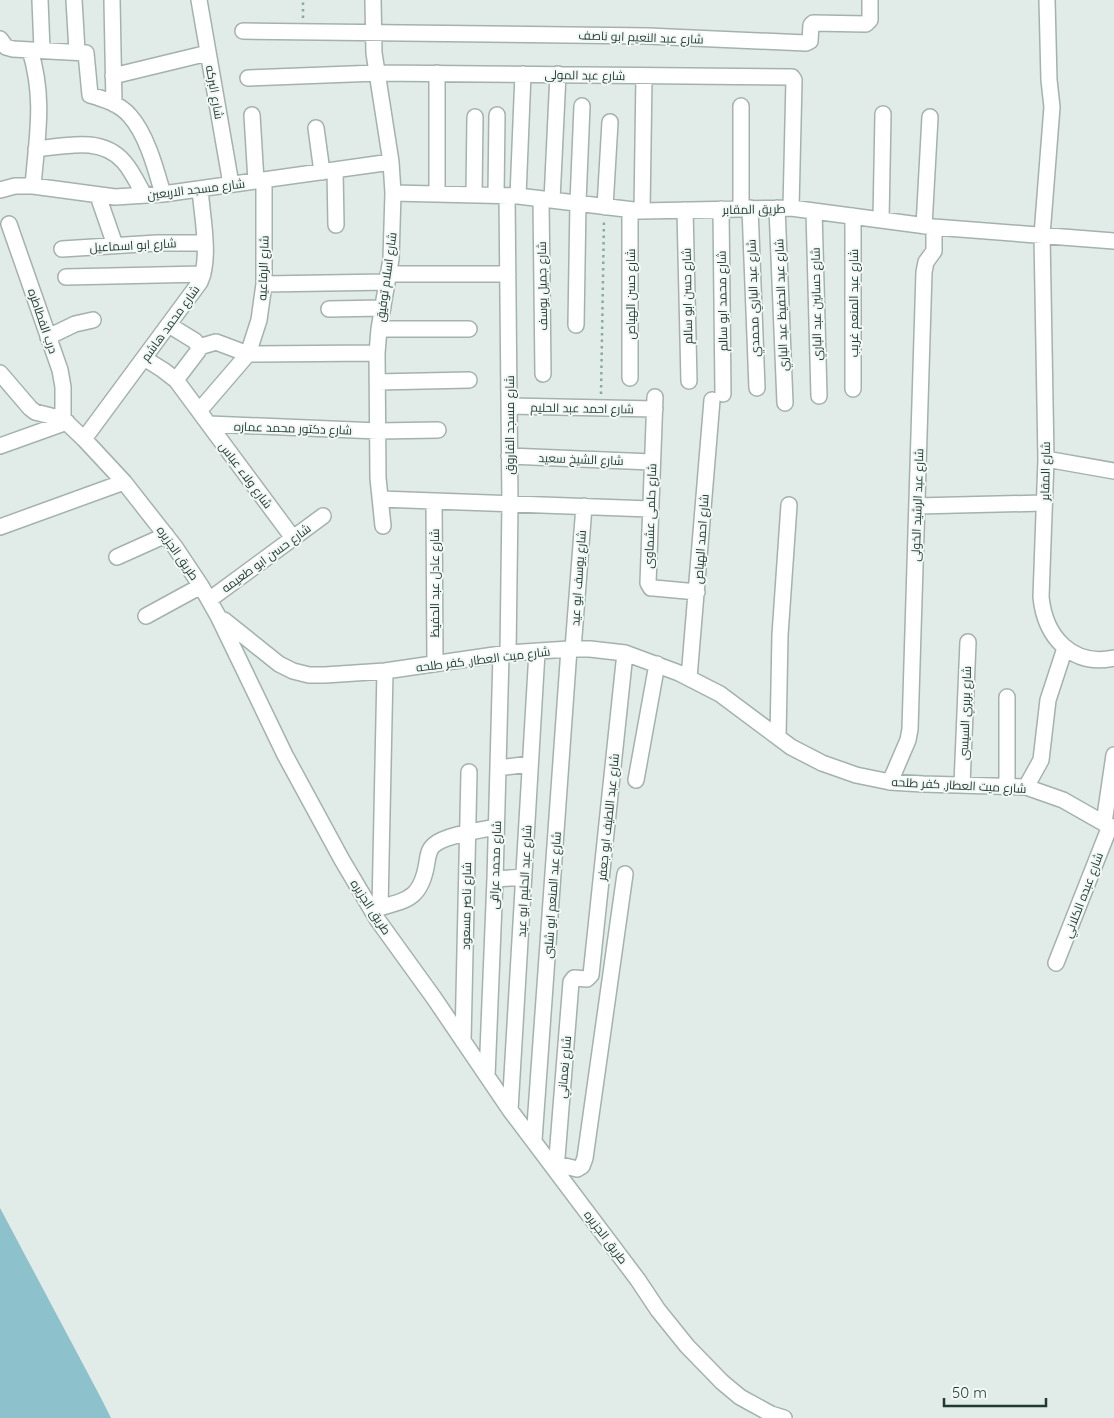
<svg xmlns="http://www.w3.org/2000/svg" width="1114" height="1418" font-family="Quicksand,Cairo,sans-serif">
<rect width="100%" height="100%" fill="#e1ebe7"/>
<path fill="#8dc1cc" d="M0,1208L101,1398L111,1418H0Z"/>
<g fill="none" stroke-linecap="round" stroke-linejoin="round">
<defs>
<path id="minor" d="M40,0L42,50
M74,0L77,51
M112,0L114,104
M199,0L231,184
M373,0L374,53L391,162L393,193L391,259L379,329L377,353L378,478L383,526
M1047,0L1049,80L1052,107L1042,235L1046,459L1041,597C1045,637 1072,667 1114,658
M243,31L648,36L806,43L810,41L811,25L813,23L866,24L870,20V0
M0,39L6,47L13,49L86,53L90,95C104,99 120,104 130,116C147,135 156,170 163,194
M30,50C45,99 37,136 33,186
M113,76L208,53
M248,78L377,73L792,77L794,80L791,208
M252,115L256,181
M316,128L322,172
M36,149C65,146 102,136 124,162C132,171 138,184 144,195
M335,170L336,225
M0,190L15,186H33L115,197L163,194L391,162
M393,193L518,196L642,211L791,208L934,227L1114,241
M437,194V73
M474,195L475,117
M496,195L497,115
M98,196L115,245
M507,196L510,503L508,653
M518,196L523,74
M541,199L543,374
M552,200L558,74
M605,207L610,122
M750,208L757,388
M777,208L785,403
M721,209L723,394
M741,209V106
M630,210V378
M685,210L689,381
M642,211L644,76
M814,211L819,396
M853,216V389
M881,220L883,114
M9,224L60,370L63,387V419
M924,226L930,117
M62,249L157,243H204
M388,274H508
M66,277L203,274
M264,284L387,282
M329,309L383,308
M169,325L195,341L199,347L198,351L176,380
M576,325L578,202L582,106
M379,329H469
M48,337L75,324L93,320
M199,347L216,342L248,354L377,353
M144,358L163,370L176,380L293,538
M0,373L30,408L35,412L63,419L84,439L124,482L175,547L201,586L218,616L285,755L342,860L377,919L434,998L510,1110L638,1280L658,1310L687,1346L722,1382L740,1397L771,1414L784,1418
M377,382L469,380
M655,397L648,583L651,588H654L697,592
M509,406L655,409
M199,411L248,354L259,320L264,284V180
M209,424L378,431L438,430
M84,439L200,282C211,258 202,216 200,189
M0,446L67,422
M509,456L652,462
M1046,459L1114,471
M380,499L650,509
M434,501L435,664
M917,506L1044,503
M0,527L124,482
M117,557L166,535
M209,600L323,516
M146,616L201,586
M224,620L279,664L293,671L309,675H325L385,671L508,653L569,649H590L625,653L679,673L720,694L791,747L822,763L856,775L890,782L923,784L1026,787L1063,800L1114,829
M573,649L584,506
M689,678L712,400
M1007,697V786
M778,737L780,635L789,505
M498,768L530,764
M636,780L657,664
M890,782L908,740L910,729L924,272L926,262L934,251V227
M962,784L968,642
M1026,787L1041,760L1048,700L1065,648
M1104,823L1114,755
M495,879L524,877
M380,908L385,671
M372,910C406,900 421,901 427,862C428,855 429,849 434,845C445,835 481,830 496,827
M1056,963L1110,826
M463,1041L469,772
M487,1076L495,879L501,655
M510,1110L537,652
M534,1140L569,649
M557,1164L577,1169L582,1166L585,1158L625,874
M556,1170L571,982L574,978L587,979L591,975L625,653"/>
</defs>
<use href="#minor" stroke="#a4b2ae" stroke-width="18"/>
<path stroke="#84aca0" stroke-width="2.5" stroke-dasharray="2.5 4" stroke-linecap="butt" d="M303,18V0
M601,394L604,220"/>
<use href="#minor" stroke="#fff" stroke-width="15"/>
</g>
<g text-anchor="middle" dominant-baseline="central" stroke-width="4" stroke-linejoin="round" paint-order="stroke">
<g font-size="12" fill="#233a34" stroke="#f2f8f5">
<text transform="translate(641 37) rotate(2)">شارع عبد النعيم ابو ناصف</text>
<text transform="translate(585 75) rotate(1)">شارع عبد المولى</text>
<text transform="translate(215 92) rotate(80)">شارع البركه</text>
<text transform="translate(196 189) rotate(-7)">شارع مسجد الاربعين</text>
<text transform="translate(754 209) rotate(-1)">طريق المقابر</text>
<text transform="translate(133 245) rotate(-3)">شارع ابو اسماعيل</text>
<text transform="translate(263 268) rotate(-88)">شارع الرفاعيه</text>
<text transform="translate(386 277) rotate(-82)">شارع اسلام توفيق</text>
<text transform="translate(542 286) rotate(-91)">شارع جميل يوسف</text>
<text transform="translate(630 294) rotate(-90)">شارع حسن الهياص</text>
<text transform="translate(687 296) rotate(-91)">شارع حسن ابو سالم</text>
<text transform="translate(753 298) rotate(-92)">شارع عبد الباري محمدي</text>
<text transform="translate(722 301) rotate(-91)">شارع محمد ابو سالم</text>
<text transform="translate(853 303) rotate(-90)">شارع عبد المنعم غريب</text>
<text transform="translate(816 304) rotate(-91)">شارع حسانين عبد الباري</text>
<text transform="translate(781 305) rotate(-92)">شارع عبد الحفيظ عبد الباري</text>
<text transform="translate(43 321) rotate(71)">درب الفطاطره</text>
<text transform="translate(170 323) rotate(-54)">شارع محمد هاشم</text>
<text transform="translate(582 408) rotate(1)">شارع احمد عبد الحليم</text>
<text transform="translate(509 425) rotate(-90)">شارع مسجد الفاروق</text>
<text transform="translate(293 428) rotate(2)">شارع دكتور محمد عماره</text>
<text transform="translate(581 459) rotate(2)">شارع الشيخ سعيد</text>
<text transform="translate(1045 471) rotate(-89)">شارع المقابر</text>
<text transform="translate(246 475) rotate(53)">شارع ولاء عباس</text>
<text transform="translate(917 505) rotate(-88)">شارع عبد الرشيد الخولى</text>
<text transform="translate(650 516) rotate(-88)">شارع حلمى عشماوى</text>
<text transform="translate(701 539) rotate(-86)">شارع احمد الهياص</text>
<text transform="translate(178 553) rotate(55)">طريق الجزيره</text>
<text transform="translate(266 558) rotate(-36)">شارع حسن ابو طعيمه</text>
<text transform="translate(578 578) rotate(-86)">شارع يوسف ابو عيد</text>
<text transform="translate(434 583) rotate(-90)">شارع عادل عبد الحفيظ</text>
<text transform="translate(483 659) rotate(-7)">شارع ميت العطار, كفر طلحه</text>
<text transform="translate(965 713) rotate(-88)">شارع بربري السيسى</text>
<text transform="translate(959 785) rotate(3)">شارع ميت العطار, كفر طلحه</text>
<text transform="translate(608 817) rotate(-84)">شارع عبد اللطيف ابو جعفر</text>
<text transform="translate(495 865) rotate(-88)">شارع محمد عراقى</text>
<text transform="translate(524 881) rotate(-87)">شارع عبد الحليم ابو عيد</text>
<text transform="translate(552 895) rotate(-86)">شارع عبد المنعم ابو شلبى</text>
<text transform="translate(1083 895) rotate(-69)">شارع عبده الكلاني</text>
<text transform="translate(466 906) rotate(-89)">شارع ناصر مسعود</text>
<text transform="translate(371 907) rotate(57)">طريق الجزيره</text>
<text transform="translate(564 1067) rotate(-85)">شارع نعماني</text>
<text transform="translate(606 1237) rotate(53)">طريق الجزيره</text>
</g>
</g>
<path d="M944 1398v8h102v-8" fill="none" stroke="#233a34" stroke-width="2.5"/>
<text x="952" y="1398" font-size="15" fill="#233a34" stroke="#f2f8f5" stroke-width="4" paint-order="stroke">50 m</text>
</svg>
